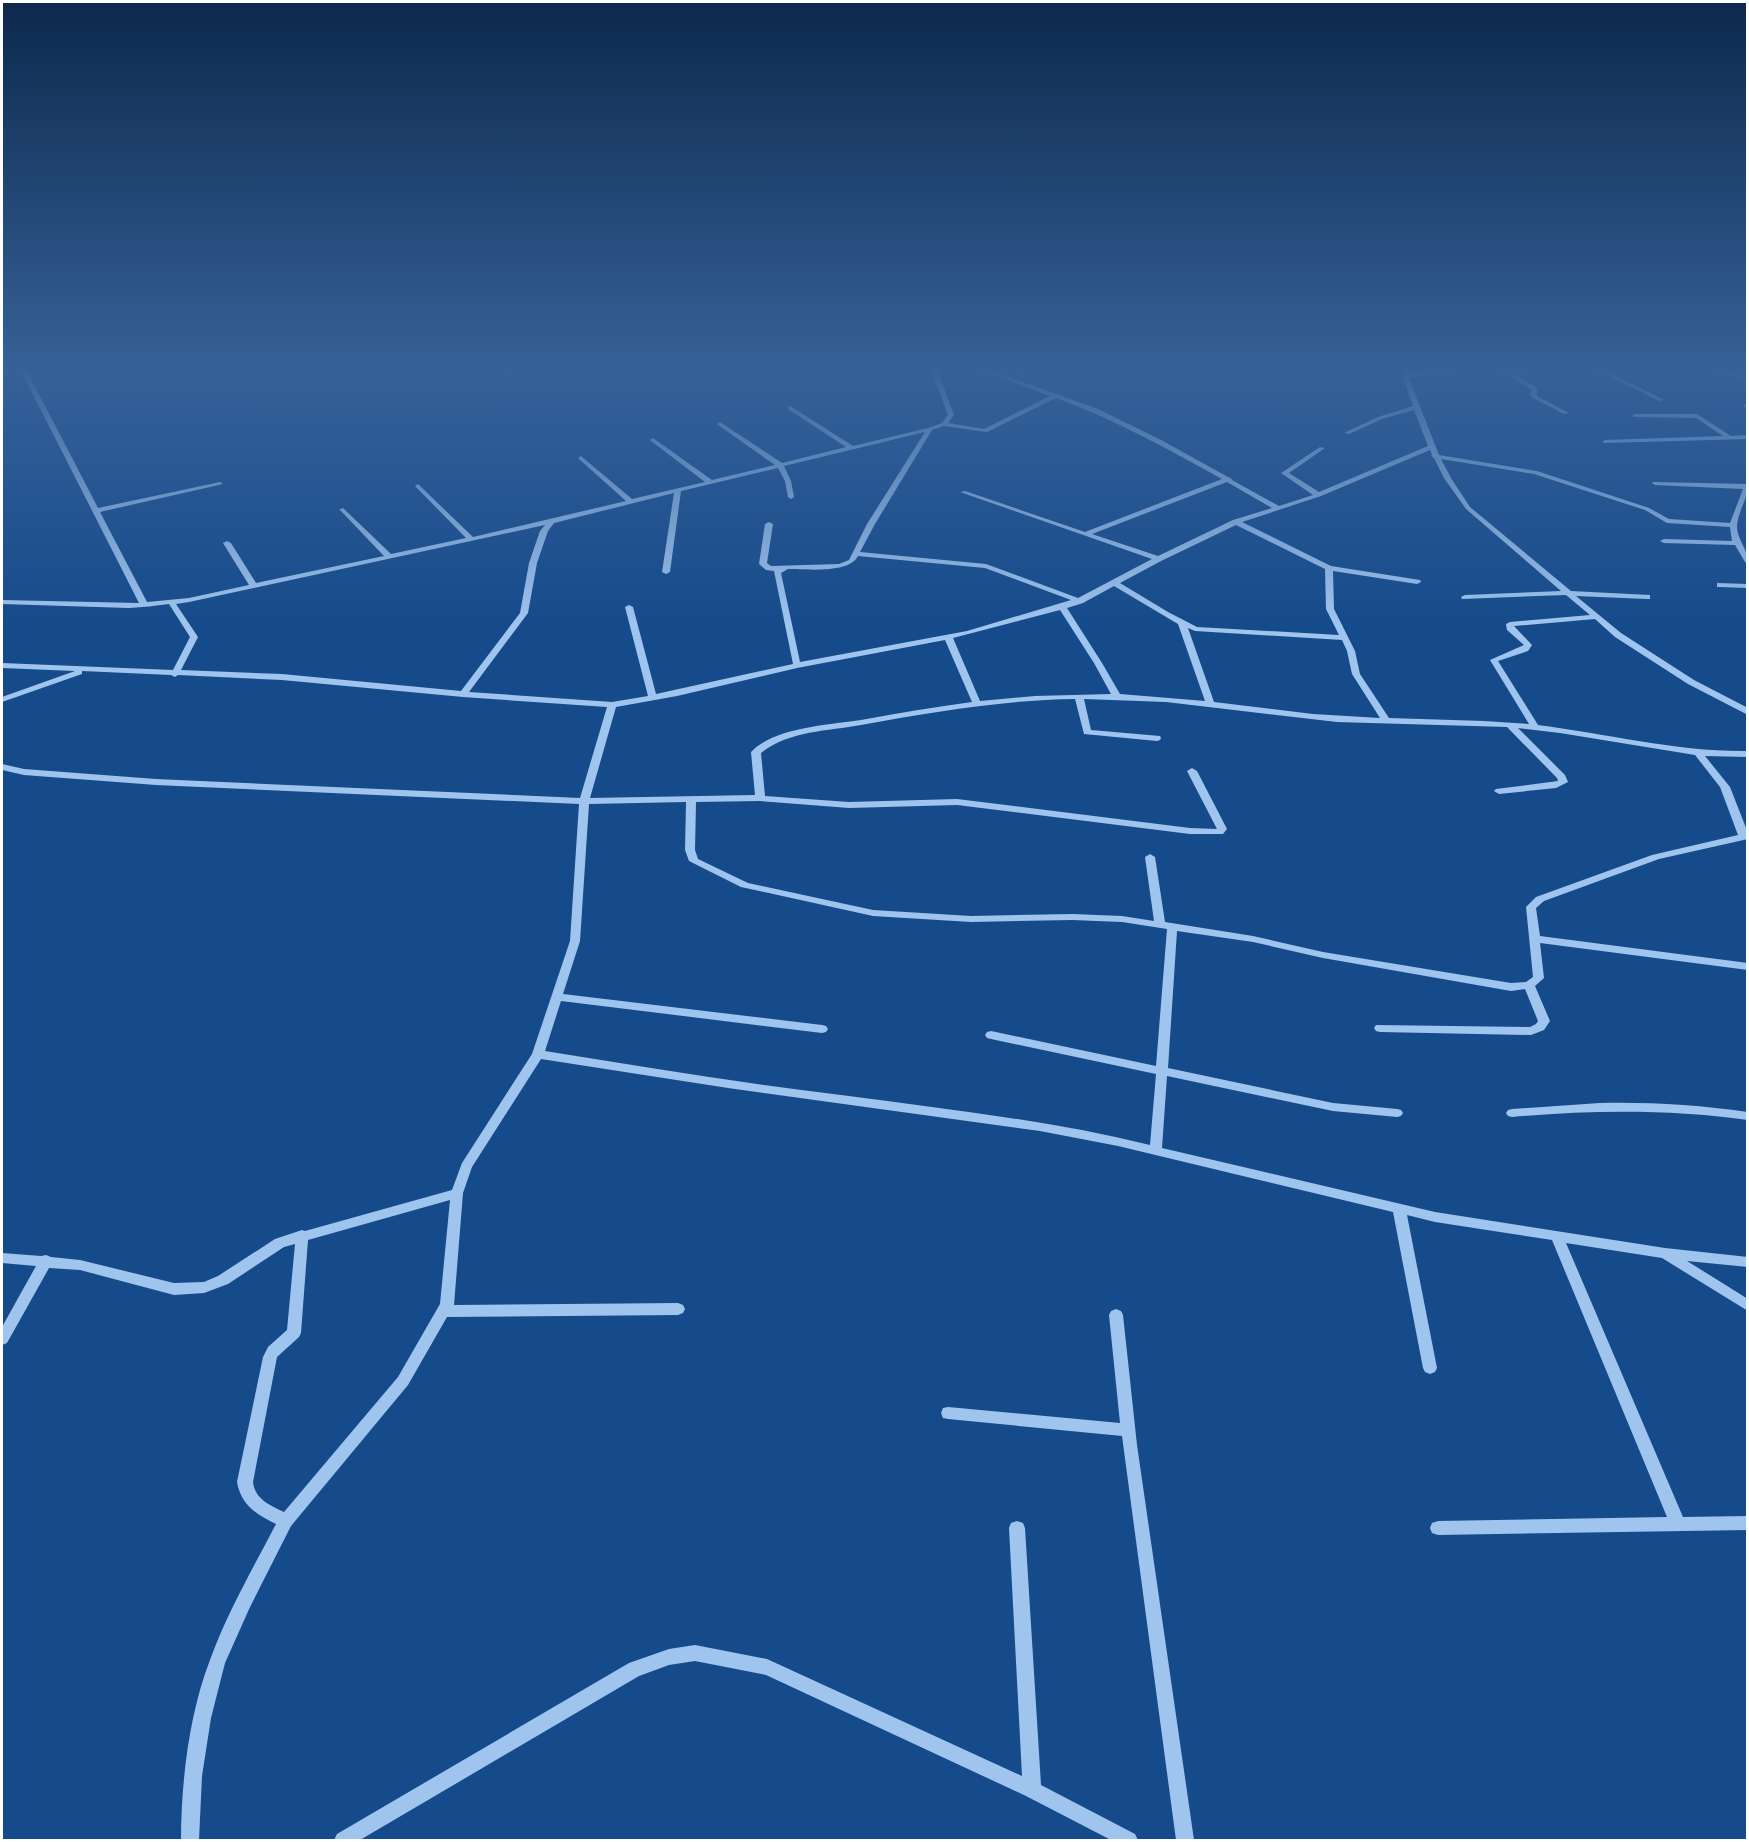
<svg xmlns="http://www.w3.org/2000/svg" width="1749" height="1842" font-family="'DM Sans',sans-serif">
<rect width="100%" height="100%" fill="#164b8b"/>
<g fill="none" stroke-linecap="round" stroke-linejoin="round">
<path fill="#9fc5ef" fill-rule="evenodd" d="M19,367H25L98,508L220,482L223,484L100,512L147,602L189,598L249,585L223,543L227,541L231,543L256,583L384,556L341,511L339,510L343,508L391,554L466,538L416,487L415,486L418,484L473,537L626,501L579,459L578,458L581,456L632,499L705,482L651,441L650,440L653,438L712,480L775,465L718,425L717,424L720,422L782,463L846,447L788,409V407L790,406L853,446L928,428L942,423L948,415L930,367H936L954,415L948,423L984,429L1050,396L974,367H981L1098,409L1163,441L1228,477L1231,478L1232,480L1279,506L1313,495L1281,473L1320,447L1325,448L1289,473L1319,492L1428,446L1414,410L1382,419L1349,434L1344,433L1378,417L1413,406L1403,377L1405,367H1411L1409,375L1455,367H1466L1409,378L1439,455L1537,471L1649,508L1669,519L1730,523L1743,489L1655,485L1652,483L1653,482L1748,484C1748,499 1738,511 1737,526C1737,540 1748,549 1748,562H1745L1735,545L1664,543L1660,541L1664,539L1732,541L1730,527L1667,523L1645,510L1534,474L1441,459L1451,478L1470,507L1571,591L1650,595V599H1647L1576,596L1621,633L1694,680L1748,708V715L1688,684L1615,637L1595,619L1514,626L1532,645L1528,651L1498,661L1538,725C1609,734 1677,752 1748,751V757L1705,756L1730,787L1748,833V839L1659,859L1544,901L1536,908L1540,936L1748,963V970L1540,943L1544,978L1535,986L1550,1021L1544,1030L1531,1035L1380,1032L1376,1031L1374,1028L1376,1025L1530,1027L1536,1024L1538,1021L1525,989L1511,991L1323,958L1253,942L1177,931L1168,1068L1333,1103L1397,1109L1401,1110L1403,1113L1401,1116L1397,1117L1333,1111L1167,1076L1162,1148L1435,1212L1665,1248L1748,1257V1267L1687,1261L1748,1299V1311L1662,1258L1566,1243L1683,1517L1748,1516V1530L1438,1535L1432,1533L1430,1528L1432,1523L1438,1521L1667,1517L1552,1240L1435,1222L1407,1215L1437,1368L1435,1372L1430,1374L1425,1372L1423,1368L1393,1212L1118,1146L1040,1131L728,1088L541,1059L472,1167L463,1193L454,1305L678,1303L683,1305L685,1309L683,1313L678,1315L447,1317L408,1385L291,1526L250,1607L225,1663L211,1718L202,1776L199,1840H181C181,1783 189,1714 210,1660C227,1613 253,1568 276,1524C256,1514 241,1505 237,1482L263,1357L268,1347L287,1330L295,1244L284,1247L228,1284L204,1293L174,1295L80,1270L49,1268L7,1343L2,1345V1327L36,1266L2,1263V1253L41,1256L46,1255L51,1257L80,1260L174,1283L204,1282L218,1276L275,1239L302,1230L305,1231L452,1190L462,1163L532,1054L570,941L579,804L156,785L24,775L2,770V764L24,769L156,779L580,798L607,707L463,697L282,680L178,675L175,677L171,675L82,671V674L2,702V697L75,671L2,668V663L173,670L190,637L169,604C155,606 143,607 129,608L2,604V600L139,603ZM1056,398C1114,419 1168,449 1222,479L1085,532L965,491L960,492L1152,559L1078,598L986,564L860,552L875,524L932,430L944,426L987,432ZM925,432L867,524L849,560L839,564L771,566L767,563L773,524L769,522L765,524L759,564L766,570L774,571L793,664L656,694L633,607L629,605L625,607L648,696L612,702L469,692L528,613L537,563L548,531L554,523L674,493L662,572L666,574L670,572L681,491L778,468L785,481L788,497L791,499L794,497L791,481L784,466ZM1430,450L1432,455L1431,456L1434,458L1444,478L1466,509L1561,591L1465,595L1461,597L1462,599L1566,595L1590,615L1510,622L1506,624L1507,630L1524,645L1490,660L1529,724L1484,721L1389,718L1360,674L1355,651L1334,609L1333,571L1417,584L1421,582L1420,580L1331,566L1242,522L1321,496ZM1227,482L1272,508L1233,520L1158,556L1092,534ZM545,525L540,531L529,563L520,613L461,691L282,674L181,670L198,637L176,604L189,602ZM1236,525L1325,569L1326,609L1339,635L1197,627L1168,612L1120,583L1161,561ZM858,556L985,568L1071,600L967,631L800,662L781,573L788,569C806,569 849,574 858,556ZM1114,586L1178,624L1205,701L1120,694L1102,663L1067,608L1083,603ZM1060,610L1094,663L1111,694L1035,696L980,701L953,638ZM1188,628L1195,631L1342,640L1347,651L1352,674L1380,718L1313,714L1214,702ZM945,640L972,702C935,707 898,713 861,720C829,725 775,727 751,752L755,795L590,798L616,707L677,696L797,668ZM1075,699L1084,734L1157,741L1160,740L1161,738L1160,736L1091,730L1084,699L1166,702L1337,722L1507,727L1557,778L1558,781L1496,789L1494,791L1499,794L1556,788L1568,782L1565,775L1518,728L1560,733L1695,755L1720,787L1738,835L1652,855L1536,897L1526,907L1533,977L1526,982L1511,983L1323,952L1253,936L1165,922L1155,857L1150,854L1145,857L1154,921L1122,916L1072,914L971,916L873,910L748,883L698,859L695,850L696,802L760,801L849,808L957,805L1190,834H1223L1227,829L1197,771L1192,768L1187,771L1217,829L1190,828L957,799L849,802L765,796L761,753C788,731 828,731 861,725C932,712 1003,700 1075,699ZM686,802L685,850L689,861L741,887L873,916L971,922L1072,920L1122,922L1167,929L1156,1066L991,1031L987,1032L985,1035L987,1038L991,1039L1156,1074L1150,1145C1048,1120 945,1109 841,1095C742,1083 643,1067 545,1051L561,1001L822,1033L826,1032L828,1029L826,1026L822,1025L563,994L580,941L589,804ZM450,1200L440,1304L398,1377L284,1512C269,1505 255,1499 253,1482L277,1357L299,1337L301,1333L308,1240Z
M1495,367H1501L1537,388V396L1569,413L1564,414L1533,398L1530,395L1532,390Z
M1592,367H1599L1664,400L1659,401Z
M1706,367H1713L1748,378V382Z
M1748,403V407H1744V405Z
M1635,414H1697L1731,436L1748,435V439L1603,443V441L1605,440L1723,436L1696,418L1633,417V415Z
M1717,583L1748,584V588L1720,587H1717Z
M1600,1103C1650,1102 1698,1105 1748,1112V1120C1669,1109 1591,1110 1512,1117L1508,1116L1506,1113L1508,1110L1512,1109Z
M1116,1309L1121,1311L1123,1315L1137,1445L1194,1840H1176L1122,1436L948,1419L943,1418L941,1413L943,1408L948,1407L1120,1423L1109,1315L1111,1311Z
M1017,1521L1023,1523L1025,1528L1041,1785L1135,1834L1138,1840H1111L1026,1796L766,1675L695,1661L669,1665L639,1676L360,1840H334L337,1834L629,1663L669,1649L695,1645L767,1659L1022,1776L1009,1528L1011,1523Z"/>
</g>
<linearGradient id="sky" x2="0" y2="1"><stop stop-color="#0c294c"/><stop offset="0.59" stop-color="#366198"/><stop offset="1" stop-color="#366198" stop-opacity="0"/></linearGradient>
<rect width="1749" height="624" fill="url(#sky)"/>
<rect width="1749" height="1842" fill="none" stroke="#ffffff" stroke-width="6"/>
</svg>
